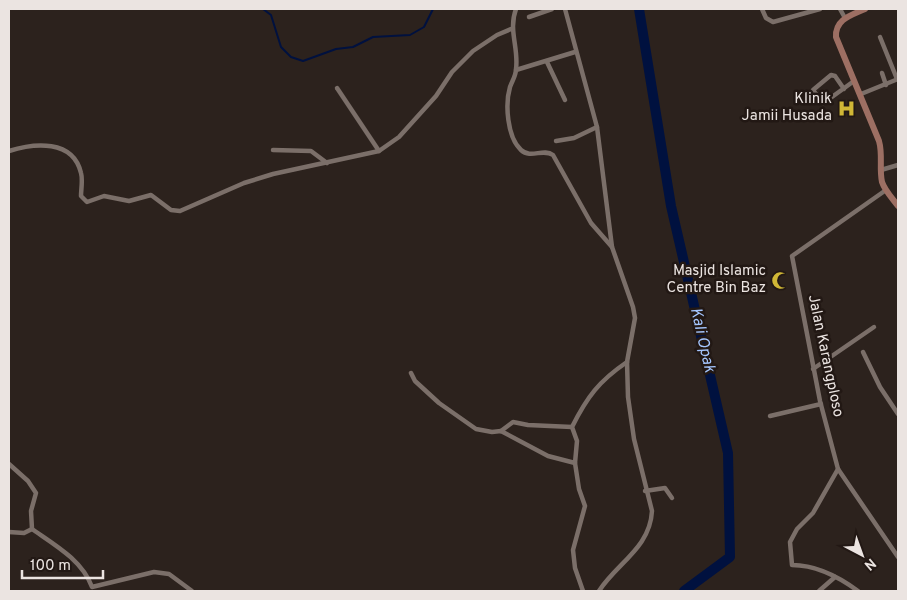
<svg xmlns="http://www.w3.org/2000/svg" width="907" height="600" viewBox="0 0 907 600" font-family="Overpass,sans-serif">
<style>
.lines{fill:none;stroke-linecap:round;stroke-linejoin:round}
.stream{stroke:#00113f;stroke-width:2}
.river{stroke:#00113f;stroke-width:10}
.street{stroke:#7b6f69;stroke-width:4.5}
.secondary{stroke:#9d6f63;stroke-width:6}
.labels{text-anchor:middle;dominant-baseline:central;stroke-width:5;stroke-linejoin:round;paint-order:stroke}
.poi-label{font-size:15px;fill:#ebe4e1;stroke:#221814;text-anchor:end}
.street-label{font-size:15px;fill:#ebe4e1;stroke:#221814}
.water-label{font-size:16px;font-style:italic;fill:#a4c5fd;stroke:#221814}
</style>
<rect width="100%" height="100%" fill="#2c221d"/>
<g class="lines">
<polyline class="stream" points="263,9 271,15 281,47 291,57 303,61 336,49 353,47 373,37 410,35 424,27 433,9"/>
<polyline class="river" points="639,9 671,206 728,453 730,557 684,591"/>
<g class="street">
<path d="M516,9C508,30 519,48 516,69C516,76 512,81 510,87C505,104 507,137 521,150C531,159 543,148 553,155L591,223L612,247L633,307L635,318L627,362L628,397L634,439L652,511C650,548 617,563 599,591"/>
<polyline points="565,9 597,127 612,247"/>
<polyline points="762,9 766,18 773,22 820,9"/>
<polyline points="840,9 845,18"/>
<polyline points="529,17 552,9"/>
<polyline points="880,37 897,79"/>
<polyline points="547,62 565,100"/>
<polyline points="516,70 575,52"/>
<polyline points="882,73 886,85"/>
<polyline points="337,88 379,151"/>
<polyline points="844,89 835,76 831,75 813,90 823,103 825,102 854,81"/>
<polyline points="861,94 898,79"/>
<polyline points="556,141 574,138 597,127"/>
<polyline points="273,150 311,151 327,163"/>
<path d="M9,151C34,143 73,139 81,173C83,180 81,189 81,196L87,202L104,196L129,201L151,195L171,210L180,211L244,183L273,174L379,151L399,137L436,96L452,72L473,51L497,35L511,29"/>
<polyline points="881,170 898,165"/>
<polyline points="886,190 792,256 820,401 838,469 898,557"/>
<polyline points="863,352 880,387 898,414"/>
<polyline points="813,369 874,327"/>
<polyline points="411,373 415,381 439,403 476,429 492,432 501,431 548,456 575,463"/>
<polyline points="770,416 821,404"/>
<polyline points="501,431 513,422 528,425 572,427"/>
<polyline points="9,464 28,481 36,493 31,511 32,529"/>
<path d="M838,469L813,513L797,529L790,542L792,565C816,565 839,577 858,591"/>
<polyline points="645,491 665,488 672,498"/>
<path d="M32,529C55,545 82,560 92,587L154,572L169,574L192,591"/>
<polyline points="9,532 24,533 32,529"/>
<path d="M583,591L575,568L573,550L585,506L579,489L575,463L577,441L572,427C587,397 599,381 627,362"/>
<polyline points="819,591 835,577"/>
</g>
<path class="secondary" d="M865,9C852,15 835,19 836,37L879,141C883,155 879,168 882,182C885,191 893,199 898,206"/>
</g>
<defs>
<symbol id="hospital-bare" viewBox="-9 -9 18 18"><path d="M-5-5h3v3.5h4V-5h3V5h-3V1.5h-4V5h-3Z" fill="#d0b736" stroke="#221814" stroke-width="2.5" paint-order="stroke"/></symbol>
<symbol id="mosque-bare" viewBox="-9 -9 18 18"><path d="M3.5-4.9A6 6 0 1 0 3.5 4.9A5 5 0 1 1 3.5-4.9Z" fill="#d0b736" stroke="#221814" stroke-width="2.5" paint-order="stroke"/></symbol>
</defs>
<g fill-rule="evenodd">
<use href="#hospital-bare" x="834" y="96" width="25" height="25"/>
<use href="#mosque-bare" x="768" y="268" width="25" height="25"/>
</g>
<g class="labels">
<g class="poi-label">
<text x="832" y="99">Klinik<tspan x="832" dy="17">Jamii Husada</tspan></text>
<text x="766" y="271">Masjid Islamic<tspan x="766" dy="17">Centre Bin Baz</tspan></text>
</g>
<g class="street-label">
<text transform="translate(825 356) rotate(78)">Jalan Karangploso</text>
</g>
<g class="water-label">
<text transform="translate(702 340) rotate(77)">Kali Opak</text>
</g>
</g>
<rect width="907" height="600" fill="none" stroke="#ebe4e1" stroke-width="20"/>
<g transform="translate(862 555) rotate(139)" stroke="#221814" stroke-width="4" paint-order="stroke">
<path d="M0-4L9 19L0 12L-9 19Z" fill="#ebe4e1"/>
<text y="-8" font-size="14" font-weight="bold" text-anchor="middle" fill="#ebe4e1">N</text>
</g>
<path d="M22 570v8h81v-8" fill="none" stroke="#ebe4e1" stroke-width="2.5"/>
<text x="30" y="570" font-size="15" fill="#ebe4e1" stroke="#221814" stroke-width="4" paint-order="stroke">100 m</text>
</svg>
